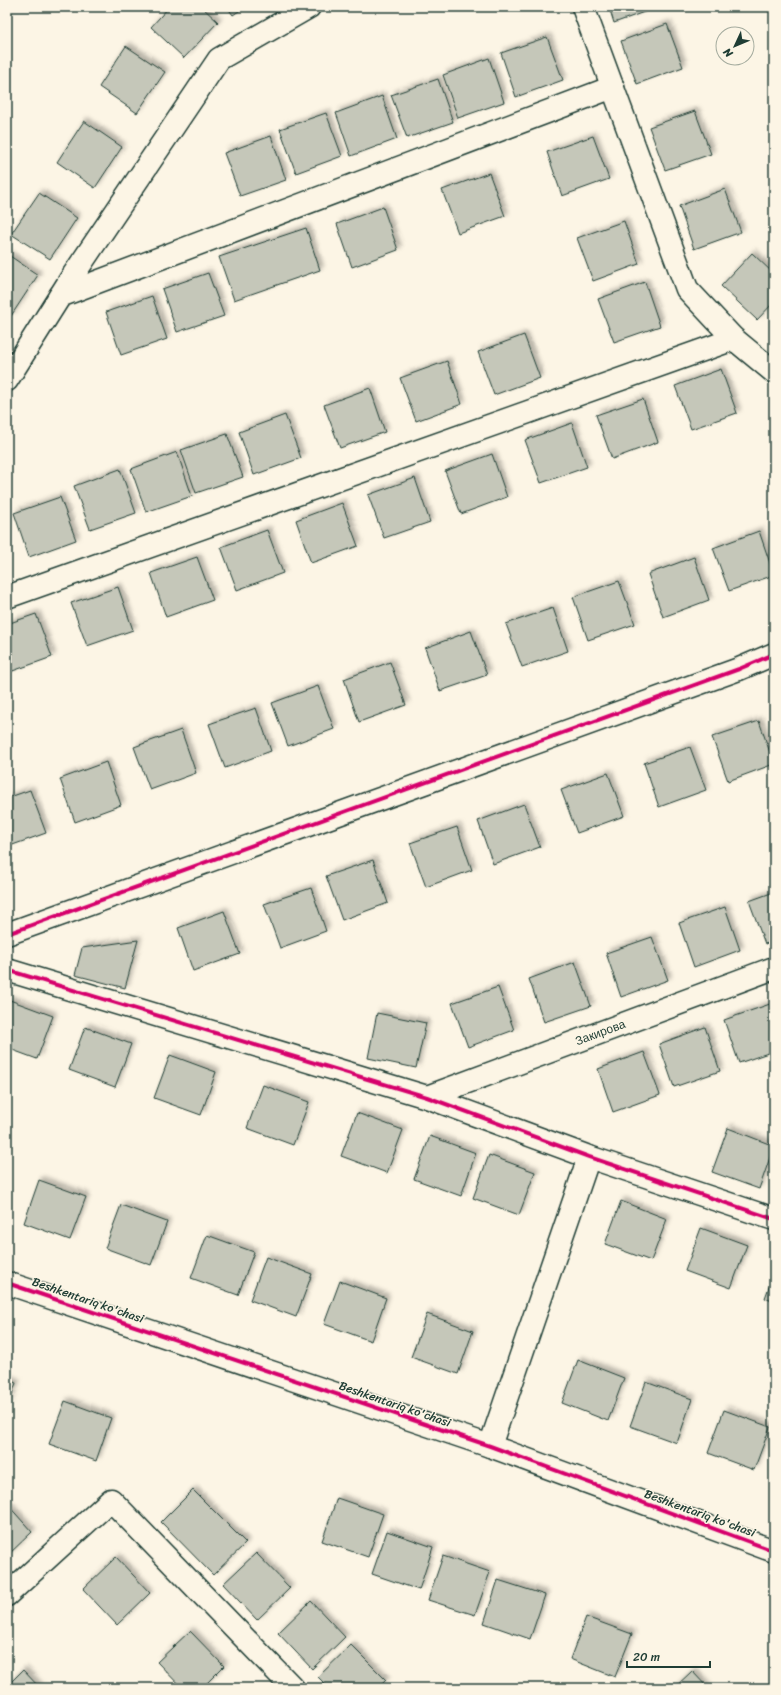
<svg xmlns="http://www.w3.org/2000/svg" width="781" height="1695" viewBox="0 0 781 1695" font-family="Sriracha,sans-serif">
<style>
.building{fill:#c5c7b9;stroke:#1f3d34;filter:url(#shadow)}
.lines{fill:none;stroke-linecap:round;stroke-linejoin:round}
.street-casing{stroke:#1f3d34;stroke-width:25}
.street{stroke:#fcf5e5;stroke-width:22}
.cycleway-casing{stroke:#fcf5e5;stroke-width:6}
.cycleway{stroke:#d6006c;stroke-width:4}
.labels{text-anchor:middle;dominant-baseline:central;stroke-width:3;stroke-linejoin:round;paint-order:stroke}
.street-label{font-size:12px;fill:#1f3d34;stroke:#fcf5e5}
</style>
<defs>
<filter id="shadow"><feDropShadow dx="3.5" dy="-3.5" stdDeviation="2" flood-color="#0004"/></filter>
</defs>
<rect width="100%" height="100%" fill="#fcf5e5"/>
<filter id="ink" filterUnits="userSpaceOnUse"><feTurbulence type="fractalNoise" baseFrequency=".025" numOctaves="2"/><feDisplacementMap in="SourceGraphic" scale="8" xChannelSelector="R" yChannelSelector="G"/><feConvolveMatrix kernelMatrix="1 2 1 2 8 2 1 2 1" color-interpolation-filters="sRGB"/></filter>
<g filter="url(#ink)">
<g class="building">
<polygon points="169,7 202,7 218,22 184,58 151,27"/>
<polygon points="227,7 245,7 233,15"/>
<polygon points="609,7 658,7 614,23"/>
<polygon points="667,24 683,67 637,84 621,41"/>
<polygon points="547,37 563,80 516,97 501,53"/>
<polygon points="126,46 165,72 137,113 99,87"/>
<polygon points="489,58 504,102 458,118 443,75"/>
<polygon points="438,79 453,122 407,138 391,95"/>
<polygon points="382,96 397,139 351,156 336,113"/>
<polygon points="695,111 711,154 665,170 649,127"/>
<polygon points="326,113 342,156 296,173 280,129"/>
<polygon points="84,121 122,147 95,188 57,162"/>
<polygon points="271,136 286,180 240,196 224,153"/>
<polygon points="593,136 609,179 562,196 547,152"/>
<polygon points="489,173 505,216 458,233 442,190"/>
<polygon points="725,189 741,232 694,249 679,206"/>
<polygon points="39,193 77,218 50,259 11,234"/>
<polygon points="383,207 398,250 352,267 337,224"/>
<polygon points="624,221 639,264 593,281 577,238"/>
<polygon points="306,228 320,270 234,300 219,257"/>
<polygon points="752,253 774,274 774,302 757,320 721,286"/>
<polygon points="7,254 38,275 11,316 7,314"/>
<polygon points="208,273 224,316 177,332 162,289"/>
<polygon points="645,282 660,326 614,342 598,299"/>
<polygon points="152,296 167,339 121,355 106,312"/>
<polygon points="524,335 540,378 494,395 478,352"/>
<polygon points="447,361 462,404 416,421 400,378"/>
<polygon points="721,369 737,413 691,429 675,386"/>
<polygon points="370,388 385,432 340,448 324,405"/>
<polygon points="643,399 658,442 612,459 596,415"/>
<polygon points="285,415 301,458 254,475 239,432"/>
<polygon points="572,423 587,467 541,483 525,440"/>
<polygon points="227,434 243,477 196,493 181,450"/>
<polygon points="177,452 192,496 146,512 131,469"/>
<polygon points="492,454 507,497 461,514 445,471"/>
<polygon points="120,469 136,513 90,529 74,486"/>
<polygon points="415,478 430,522 384,538 368,495"/>
<polygon points="60,497 76,540 29,557 14,513"/>
<polygon points="342,503 358,546 311,563 296,520"/>
<polygon points="267,530 283,573 237,590 221,547"/>
<polygon points="759,531 774,575 729,591 713,548"/>
<polygon points="197,557 213,600 166,617 151,573"/>
<polygon points="694,557 709,600 663,617 648,574"/>
<polygon points="619,581 635,624 588,640 573,597"/>
<polygon points="118,587 133,630 87,646 71,603"/>
<polygon points="553,608 568,651 522,667 506,624"/>
<polygon points="36,614 52,657 7,673 7,624"/>
<polygon points="471,631 487,675 440,691 425,648"/>
<polygon points="390,662 406,705 359,722 344,679"/>
<polygon points="318,686 334,729 288,746 272,703"/>
<polygon points="256,708 271,751 225,768 209,724"/>
<polygon points="759,721 774,764 728,781 712,737"/>
<polygon points="181,730 196,773 150,790 134,747"/>
<polygon points="690,747 706,790 659,807 644,763"/>
<polygon points="106,762 121,805 75,822 60,779"/>
<polygon points="608,773 624,816 577,833 561,790"/>
<polygon points="30,790 46,833 7,847 7,798"/>
<polygon points="524,804 540,847 493,864 478,821"/>
<polygon points="457,827 472,870 426,887 410,843"/>
<polygon points="373,860 388,903 342,920 326,876"/>
<polygon points="311,888 326,931 280,948 264,904"/>
<polygon points="774,892 774,941 765,944 749,901"/>
<polygon points="725,907 740,950 694,967 679,923"/>
<polygon points="224,911 240,954 193,971 178,928"/>
<polygon points="652,937 668,980 621,997 606,953"/>
<polygon points="138,940 125,988 75,975 82,948"/>
<polygon points="575,962 591,1006 544,1022 529,979"/>
<polygon points="498,987 514,1030 468,1047 452,1003"/>
<polygon points="7,999 53,1016 37,1059 7,1048"/>
<polygon points="770,1004 774,1014 774,1051 739,1063 724,1020"/>
<polygon points="377,1013 426,1023 416,1068 368,1058"/>
<polygon points="85,1027 131,1044 115,1087 69,1070"/>
<polygon points="705,1027 720,1071 674,1087 659,1044"/>
<polygon points="644,1052 660,1095 613,1112 598,1069"/>
<polygon points="170,1055 216,1072 201,1115 154,1098"/>
<polygon points="263,1085 309,1102 293,1145 247,1128"/>
<polygon points="357,1113 403,1130 387,1173 341,1156"/>
<polygon points="728,1128 774,1146 759,1189 712,1172"/>
<polygon points="430,1136 476,1153 461,1196 414,1179"/>
<polygon points="489,1155 535,1172 519,1215 473,1198"/>
<polygon points="39,1180 86,1197 70,1240 24,1223"/>
<polygon points="621,1201 667,1219 651,1261 605,1244"/>
<polygon points="121,1205 167,1222 151,1265 105,1248"/>
<polygon points="701,1228 747,1245 731,1288 685,1271"/>
<polygon points="207,1235 254,1252 238,1295 191,1278"/>
<polygon points="266,1257 312,1274 296,1317 250,1300"/>
<polygon points="774,1273 774,1302 765,1298"/>
<polygon points="340,1281 386,1298 371,1341 324,1324"/>
<polygon points="427,1314 473,1331 458,1374 411,1357"/>
<polygon points="578,1360 624,1378 608,1421 562,1403"/>
<polygon points="7,1379 16,1383 7,1407"/>
<polygon points="646,1382 692,1399 677,1443 630,1426"/>
<polygon points="65,1401 111,1418 96,1461 49,1444"/>
<polygon points="724,1410 770,1427 754,1470 708,1453"/>
<polygon points="193,1490 246,1543 213,1575 161,1522"/>
<polygon points="337,1498 383,1514 368,1557 322,1541"/>
<polygon points="7,1504 32,1532 7,1556"/>
<polygon points="387,1531 433,1547 419,1590 372,1574"/>
<polygon points="256,1553 290,1588 257,1620 223,1584"/>
<polygon points="443,1556 490,1572 475,1615 428,1600"/>
<polygon points="116,1557 150,1593 117,1625 83,1589"/>
<polygon points="498,1580 545,1595 530,1639 484,1623"/>
<polygon points="311,1601 345,1637 312,1669 278,1633"/>
<polygon points="586,1617 632,1634 615,1677 570,1659"/>
<polygon points="190,1631 224,1666 202,1688 182,1688 157,1662"/>
<polygon points="351,1645 386,1680 378,1688 329,1688 318,1677"/>
<polygon points="23,1670 40,1688 7,1688 7,1686"/>
<polygon points="692,1671 708,1688 674,1688"/>
</g>
<g class="lines">
<defs>
<g id="street">
<polyline points="583,7 687,289 734,339 774,372"/>
<polyline points="60,296 613,87"/>
<polyline points="7,380 72,277 219,59 309,7"/>
<polyline points="7,597 734,339"/>
<polyline points="7,934 739,669 774,654"/>
<polyline points="7,970 427,1097 589,1157 774,1219"/>
<path id="s1" d="M427,1097L774,968"/>
<polyline points="7,1283 490,1446 774,1551"/>
<polyline points="490,1446 589,1157"/>
<polyline points="7,1595 111,1500 293,1688"/>
</g>
</defs>
<use href="#street" class="street-casing"/>
<use href="#street" class="street"/>
<defs>
<g id="cycleway">
<polyline points="7,934 739,669 774,654"/>
<polyline points="7,970 427,1097 589,1157 774,1219"/>
<polyline points="7,1283 490,1446 774,1551"/>
</g>
</defs>
<use href="#cycleway" class="cycleway-casing"/>
<use href="#cycleway" class="cycleway"/>
</g>
</g>
<g class="labels">
<g class="street-label">
<text stroke="none"><textPath href="#s1" startOffset="185">Закирова</textPath></text>
<text transform="translate(88 1300) rotate(19)">Beshkentariq ko'chasi</text>
<text transform="translate(395 1404) rotate(19)">Beshkentariq ko'chasi</text>
<text transform="translate(700 1513) rotate(20)">Beshkentariq ko'chasi</text>
</g>
</g>
<rect width="781" height="1695" fill="none" stroke="#fcf5e5" stroke-width="24"/>
<rect x="12" y="12" width="757" height="1671" fill="none" stroke="#1f3d34" stroke-width="1.5" filter="url(#ink)"/>
<g transform="translate(735 46) rotate(226)"><circle r="19" fill="#fcf5e5" stroke="#a4ab9e"/>
<path d="M0-3L7 15L0 10L-7 15Z" fill="#1f3d34"/>
<text y="-6" font-size="11" font-weight="bold" text-anchor="middle" fill="#1f3d34">N</text>
</g>
<path d="M627 1661v6h83v-6" fill="none" stroke="#1f3d34" stroke-width="2"/>
<text x="633" y="1661" font-size="12" fill="#1f3d34" stroke="#fcf5e5" stroke-width="3" paint-order="stroke">20 m</text>
</svg>
